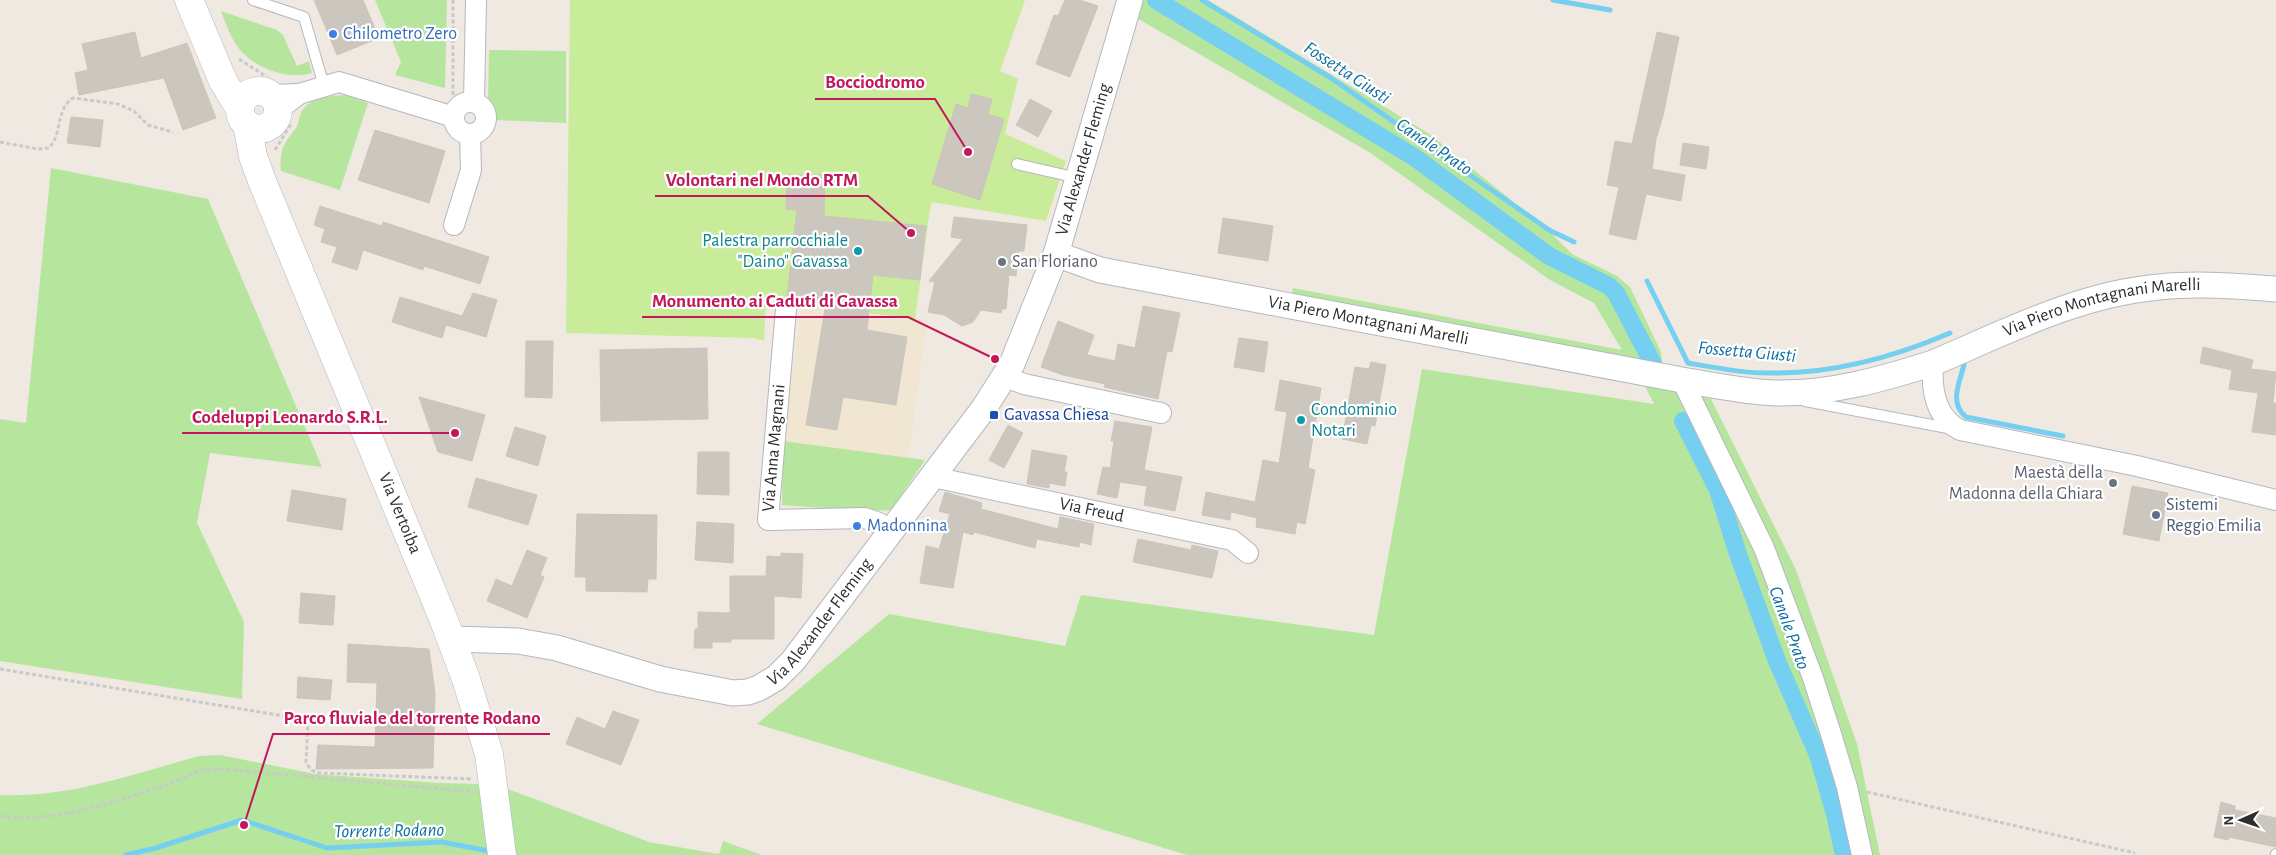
<svg xmlns="http://www.w3.org/2000/svg" width="2276" height="855" viewBox="0 0 2276 855" font-family="'Alegreya Sans',sans-serif">
<style>
.education{fill:#f0e6d1}
.green{fill:#b6e59e}
.pitch{fill:#c9ec9a}
.lines{fill:none;stroke-linecap:round;stroke-linejoin:round}
.stream{stroke:#75cff0;stroke-width:5}
.canal{stroke:#75cff0;stroke-width:18}
.building{fill:#cbc7bf;stroke:#cbc5ba}
.service-casing{stroke:#b4b7c1;stroke-width:12}
.minor-casing{stroke:#b4b7c1;stroke-width:22}
.tertiary-casing{stroke:#b4b7c1;stroke-width:27}
.secondary-casing{stroke:#b4b7c1;stroke-width:29}
.path{stroke:#c9c9c9;stroke-width:3;stroke-dasharray:4 2.5;stroke-linecap:butt}
.service{stroke:#fff;stroke-width:10}
.minor{stroke:#fff;stroke-width:20}
.tertiary{stroke:#fff;stroke-width:25}
.secondary{stroke:#fff;stroke-width:28}
.shop-dot{fill:#3f7fe0;stroke:#fff;stroke-width:2}
.culture-dot{fill:#0f9aa8;stroke:#fff;stroke-width:2}
.worship-dot{fill:#6b7280;stroke:#fff;stroke-width:2}
.transit-dot{fill:#1a4fb4;stroke:#fff;stroke-width:2}
.service-dot{fill:#5c6f8a;stroke:#fff;stroke-width:2}
.labels{text-anchor:middle;dominant-baseline:central;stroke-width:4.5;stroke-linejoin:round;paint-order:stroke}
.shop-label{font-size:18px;fill:#366cbe;stroke:#fff;text-anchor:start}
.street-label{font-size:18px;fill:#2e2e2e;stroke:#fff}
.culture-label{font-size:18px;fill:#0d838f;stroke:#fff;text-anchor:end}
.worship-label{font-size:18px;fill:#5b616d;stroke:#fff;text-anchor:start}
.transit-label{font-size:18px;fill:#164399;stroke:#fff;text-anchor:start}
.service-label{font-size:18px;fill:#4e5e75;stroke:#fff;text-anchor:start}
.water-label{font-size:19px;font-style:italic;fill:#0d6fa3;stroke:#fff}
.leader{fill:none;stroke:#c2185b;stroke-width:2}
.callout-dot{fill:#c2185b;stroke:#fff;stroke-width:2}
.callout-label{font-size:19px;text-anchor:middle;font-weight:bold;fill:#c2185b;stroke:#fff;stroke-width:4.5;stroke-linejoin:round;paint-order:stroke}
</style>
<rect width="100%" height="100%" fill="#efe9e1"/>
<polygon class="education" points="802,303 927,320 908,458 783,441"/>
<g class="green">
<polygon points="375,0 447,0 445,88 395,75 401,62"/>
<polygon points="1140,0 1208,0 1428,133 1547,229 1572,254 1617,276 1630,287 1661,352 1662,361 1658,367 1291,299 1293,288 1622,350 1594,303 1550,280 1369,152 1135,17"/>
<path d="M221,11L277,30L283,35L297,66L309,61L312,73C286,81 250,67 235,43C229,33 225,22 221,11Z"/>
<polygon points="489,50 566,51 566,123 494,120 492,106 488,103"/>
<path d="M347,95L368,103L340,190L281,171C279,150 284,143 296,128C299,123 299,118 301,113C309,96 331,96 347,95Z"/>
<polygon points="51,168 208,199 322,467 210,453 197,523 244,622 242,699 0,661 0,419 26,423"/>
<polygon points="1422,369 1654,404 1638,372 1690,395 1711,399 1796,570 1857,744 1880,855 1187,855 757,724 889,614 1065,646 1081,595 1374,635"/>
<polygon points="783,441 925,460 891,510 866,511 782,505"/>
<path d="M220,755L315,774L439,783L483,784L491,855H0V795C69,798 133,774 199,756Z"/>
<polygon points="508,789 649,842 719,854 723,841 762,855 515,855"/>
</g>
<polygon class="pitch" points="570,0 1025,0 1000,71 1018,79 1005,134 1066,161 1046,221 931,202 915,319 766,299 764,341 753,338 566,333"/>
<g class="lines">
<g class="stream">
<polyline points="1202,0 1331,78 1549,230 1574,242"/>
<polyline points="1553,0 1610,10"/>
<path d="M1647,281L1688,363C1717,368 1747,374 1776,373C1837,373 1894,357 1950,333"/>
<path d="M1964,365C1959,384 1949,403 1966,417L2063,436"/>
<polyline points="126,855 156,848 242,820 327,848 442,842 494,852"/>
</g>
<g class="canal">
<polyline points="1156,0 1414,157 1549,256 1609,286 1616,293 1653,364"/>
<polyline points="1683,421 1718,490 1738,554 1777,661 1818,755 1835,814 1844,855"/>
</g>
</g>
<g class="building">
<polygon points="314,0 363,0 379,38 337,55"/>
<polygon points="1065,0 1080,0 1098,6 1070,77 1036,64 1054,15 1058,16"/>
<polygon points="135,32 141,58 187,43 216,118 183,130 164,78 79,95 75,73 88,70 82,44"/>
<polygon points="1657,32 1679,37 1663,116 1656,139 1652,169 1685,175 1681,201 1646,194 1636,240 1609,234 1619,187 1607,185 1615,141 1632,144"/>
<polygon points="971,94 992,99 988,114 1004,119 980,200 932,184 956,104 968,108"/>
<polygon points="1030,99 1052,111 1038,137 1016,125"/>
<polygon points="71,117 103,120 100,147 67,143"/>
<polygon points="375,130 445,151 429,203 358,180"/>
<polygon points="1683,143 1709,147 1706,169 1680,165"/>
<polygon points="787,175 825,175 824,216 926,226 920,280 873,275 867,330 907,337 896,405 843,397 837,430 806,425 826,303 787,297 797,210 786,209"/>
<polygon points="320,206 382,226 383,222 489,257 480,284 424,266 423,270 363,250 357,270 332,262 337,247 321,242 325,229 314,225"/>
<polygon points="954,217 1027,225 1024,251 1019,251 1016,276 1009,275 1006,309 1002,309 1001,313 981,310 973,322 962,326 944,315 928,312 935,282 929,281 963,239 951,237"/>
<polygon points="1223,218 1273,226 1268,261 1218,253"/>
<polygon points="473,293 497,300 486,337 446,325 442,338 392,322 400,297 462,316"/>
<polygon points="1143,306 1180,313 1172,352 1167,351 1158,399 1104,387 1105,384 1063,375 1041,367 1058,321 1094,335 1087,355 1115,361 1118,344 1135,348"/>
<polygon points="1239,338 1268,342 1264,372 1234,367"/>
<polygon points="526,341 553,341 552,398 525,397"/>
<polygon points="2203,347 2253,360 2251,369 2276,372 2273,403 2276,403 2276,435 2252,432 2258,393 2229,389 2232,370 2200,363"/>
<polygon points="707,348 708,419 601,421 600,350"/>
<polygon points="1371,362 1386,365 1375,426 1371,425 1367,444 1342,439 1355,367 1369,369"/>
<polygon points="1280,380 1321,388 1308,468 1315,470 1305,524 1297,522 1295,534 1256,527 1257,518 1231,512 1230,520 1202,515 1206,492 1255,502 1263,460 1279,463 1287,412 1275,410"/>
<polygon points="419,397 485,415 472,461 438,452"/>
<polygon points="1115,421 1152,427 1144,470 1182,477 1175,511 1144,505 1147,486 1120,482 1117,498 1097,494 1103,467 1110,468 1114,441 1111,441"/>
<polygon points="1008,425 1023,433 1004,468 989,460"/>
<polygon points="515,427 546,436 538,466 506,456"/>
<polygon points="1032,450 1067,456 1064,472 1067,472 1065,486 1049,483 1049,488 1027,484"/>
<polygon points="698,452 729,452 729,495 697,494"/>
<polygon points="476,478 537,495 528,525 468,507"/>
<polygon points="2132,486 2168,493 2159,541 2123,534"/>
<polygon points="292,490 346,499 342,530 287,521"/>
<polygon points="945,492 982,503 981,509 1058,529 1060,517 1094,524 1091,545 1080,542 1079,547 1037,539 1035,548 974,532 973,535 963,532 953,588 920,583 926,546 939,549 950,514 939,511"/>
<polygon points="577,514 657,515 656,579 648,579 647,592 586,591 586,577 575,577"/>
<polygon points="697,522 734,524 733,563 695,560"/>
<polygon points="1138,539 1191,550 1192,545 1218,551 1212,578 1133,562"/>
<polygon points="527,550 547,558 540,575 544,577 527,618 487,601 496,579 512,586"/>
<polygon points="781,553 803,554 801,598 774,596 774,639 731,639 731,642 712,642 712,648 694,648 695,629 698,629 698,612 730,613 730,576 766,576 767,556 781,557"/>
<polygon points="301,593 335,596 333,625 299,623"/>
<polygon points="348,644 429,649 435,693 433,768 316,769 318,745 375,747 377,683 347,682"/>
<polygon points="298,677 332,680 330,700 297,698"/>
<polygon points="613,711 639,720 621,765 566,744 577,717 605,729"/>
<polygon points="2221,802 2235,806 2235,810 2276,818 2276,847 2229,837 2228,840 2214,837"/>
</g>
<g class="lines">
<defs>
<g id="service">
<polyline points="253,0 304,17 324,86"/>
<polyline points="1017,164 1078,178"/>
<polyline points="1805,401 1953,429"/>
<polyline points="2276,855 2276,854"/>
</g>
<g id="minor">
<polyline points="299,94 339,82 454,117"/>
<polyline points="270,95 299,94 277,111"/>
<polyline points="474,102 476,0"/>
<circle cx="470" cy="118" r="16"/>
<polyline points="454,225 471,170 470,134"/>
<polyline points="786,309 768,520 865,518 879,523 891,532"/>
<path d="M1933,363C1931,389 1935,417 1960,430L2137,466L2276,500"/>
<polyline points="1005,377 1024,384 1161,413"/>
<polyline points="1682,380 1764,548 1813,678 1831,734 1847,787 1862,855"/>
<path id="s1" d="M933,477L1232,540L1248,553"/>
</g>
<g id="tertiary">
<path id="s2" d="M1056,254L1100,270L1682,380C1713,385 1745,392 1776,393C1830,394 1883,379 1933,363C2006,332 2079,294 2159,287C2198,283 2237,286 2276,289"/>
<path id="s3" d="M451,639L518,641L557,648L660,679L733,693L748,692L759,688L776,678L793,661L984,408L1012,364L1056,254L1130,0"/>
</g>
<g id="secondary">
<polyline points="189,0 223,81 240,109"/>
<circle cx="259" cy="110" r="19"/>
<path id="s4" d="M247,124L253,156L262,181L443,618L466,679L489,754L502,855"/>
</g>
</defs>
<use href="#service" class="service-casing"/>
<use href="#minor" class="minor-casing"/>
<use href="#tertiary" class="tertiary-casing"/>
<use href="#secondary" class="secondary-casing"/>
<g class="path">
<polyline points="453,0 453,99"/>
<polyline points="239,59 267,77"/>
<path d="M0,142L38,149L49,148C63,133 55,110 73,98L118,104L134,111L148,125L173,132"/>
<polyline points="275,150 291,124"/>
<polyline points="0,669 308,720 306,762 311,770 319,773 472,779"/>
<polyline points="1867,792 2135,853"/>
<path d="M0,816C54,824 117,801 168,784C179,781 189,775 200,771C206,769 215,769 222,769L474,792"/>
</g>
<use href="#service" class="service"/>
<use href="#minor" class="minor"/>
<use href="#tertiary" class="tertiary"/>
<use href="#secondary" class="secondary"/>
</g>
<g class="shop-dot">
<circle cx="333" cy="34" r="5"/>
<circle cx="857" cy="526" r="5"/>
</g>
<g class="culture-dot">
<circle cx="858" cy="251" r="5"/>
<circle cx="1301" cy="420" r="5"/>
</g>
<g class="worship-dot">
<circle cx="1002" cy="262" r="5"/>
<circle cx="2113" cy="483" r="5"/>
</g>
<rect class="transit-dot" x="989" y="410" width="10" height="10" rx="2.5"/>
<circle class="service-dot" cx="2156" cy="515" r="5"/>
<g class="labels">
<g class="shop-label">
<text x="343" y="34">Chilometro Zero</text>
<text x="867" y="526">Madonnina</text>
</g>
<g class="street-label">
<text stroke="none"><textPath href="#s3" startOffset="945">Via Alexander Fleming</textPath></text>
<text stroke="none"><textPath href="#s2" startOffset="1074">Via Piero Montagnani Marelli</textPath></text>
<text stroke="none"><textPath href="#s2" startOffset="320">Via Piero Montagnani Marelli</textPath></text>
<text transform="translate(774 448) rotate(-85)">Via Anna Magnani</text>
<text stroke="none"><textPath href="#s1" startOffset="162">Via Freud</textPath></text>
<text stroke="none"><textPath href="#s4" startOffset="419">Via Vertoiba</textPath></text>
<text stroke="none"><textPath href="#s3" startOffset="406">Via Alexander Fleming</textPath></text>
</g>
<g class="culture-label">
<text x="848" y="241">Palestra parrocchiale<tspan x="848" dy="21">"Daino" Gavassa</tspan></text>
<text x="1311" y="410" text-anchor="start">Condominio<tspan x="1311" dy="21">Notari</tspan></text>
</g>
<g class="worship-label">
<text x="1012" y="262">San Floriano</text>
<text x="2103" y="473" text-anchor="end">Maestà della<tspan x="2103" dy="21">Madonna della Ghiara</tspan></text>
</g>
<g class="transit-label">
<text x="1004" y="415">Gavassa Chiesa</text>
</g>
<g class="service-label">
<text x="2166" y="505">Sistemi<tspan x="2166" dy="21">Reggio Emilia</tspan></text>
</g>
<g class="water-label">
<text transform="translate(1347 73) rotate(33)">Fossetta Giusti</text>
<text transform="translate(1434 147) rotate(34)">Canale Prato</text>
<text transform="translate(1747 352) rotate(5)">Fossetta Giusti</text>
<text transform="translate(1789 628) rotate(70)">Canale Prato</text>
<text transform="translate(389 831) rotate(-1)">Torrente Rodano</text>
</g>
</g>
<path class="leader" d="M968 152L935 99H815M911 233L868 196H655M995 359L908 317H642M455 433L398 433H182M244 825L273 734H550"/>
<g class="callout-dot">
<circle cx="968" cy="152" r="5"/>
<circle cx="911" cy="233" r="5"/>
<circle cx="995" cy="359" r="5"/>
<circle cx="455" cy="433" r="5"/>
<circle cx="244" cy="825" r="5"/>
</g>
<g class="callout-label">
<text x="875" y="88">Bocciodromo</text>
<text x="762" y="186">Volontari nel Mondo RTM</text>
<text x="775" y="307">Monumento ai Caduti di Gavassa</text>
<text x="290" y="423">Codeluppi Leonardo S.R.L.</text>
<text x="412" y="724">Parco fluviale del torrente Rodano</text>
</g>
<g transform="translate(2241 820) rotate(268)" stroke="#ffffff" stroke-width="4" paint-order="stroke">
<path d="M0-4L9 19L0 12L-9 19Z" fill="#2e2e2e"/>
<text y="-8" font-size="14" font-weight="bold" text-anchor="middle" fill="#2e2e2e">N</text>
</g>
</svg>
